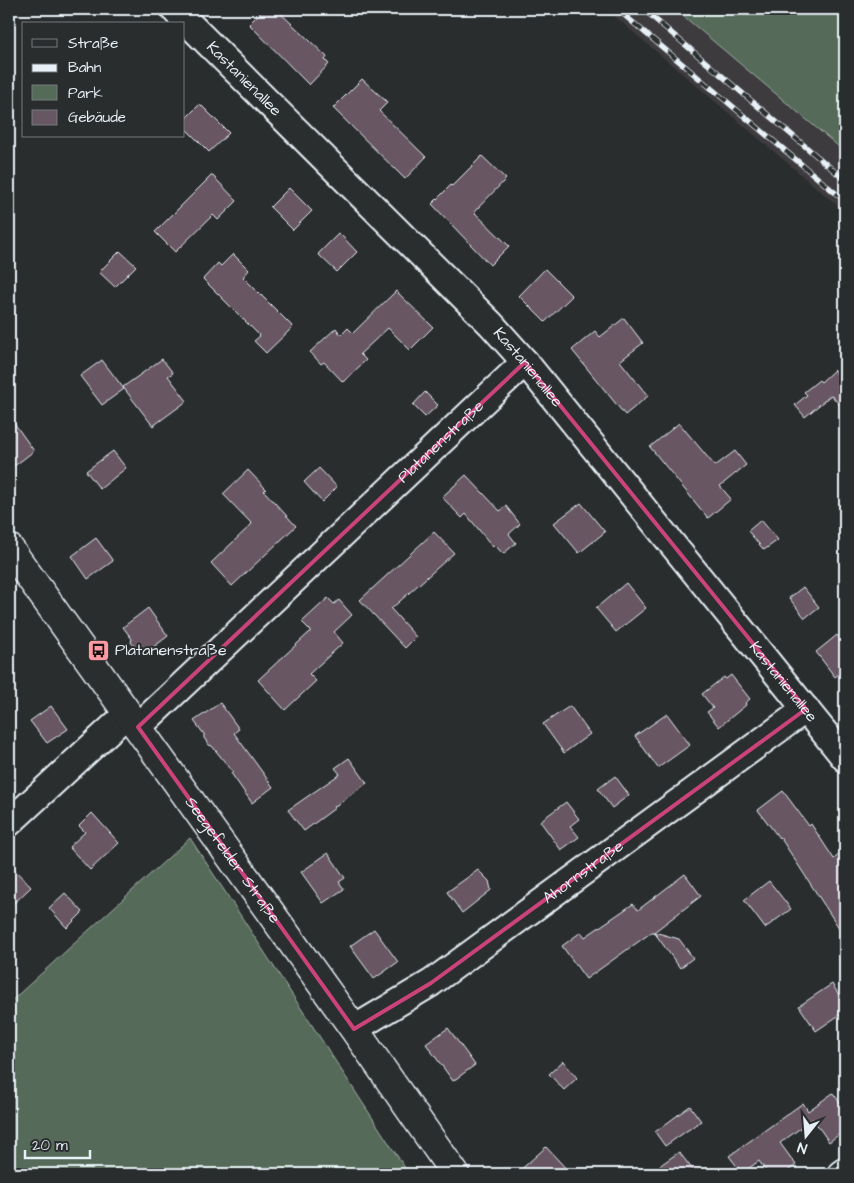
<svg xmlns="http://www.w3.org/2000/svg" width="854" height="1183" viewBox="0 0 854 1183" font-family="'Architects Daughter',sans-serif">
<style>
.built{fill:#3c3a3e}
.green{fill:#546b58;stroke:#9eaea8}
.building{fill:#675763;stroke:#e8f1f8}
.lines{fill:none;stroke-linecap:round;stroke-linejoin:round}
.minor-casing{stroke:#e8f1f8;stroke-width:30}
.tertiary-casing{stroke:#e8f1f8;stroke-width:31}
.minor{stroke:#2a2d2e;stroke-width:26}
.tertiary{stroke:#2a2d2e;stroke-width:28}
.rail-casing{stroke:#e8f1f8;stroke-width:5.5}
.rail{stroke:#2a2d2e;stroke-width:4;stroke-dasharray:11;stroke-linecap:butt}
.marked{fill:none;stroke:#ca437a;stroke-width:4;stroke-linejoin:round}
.labels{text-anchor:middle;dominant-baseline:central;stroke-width:4;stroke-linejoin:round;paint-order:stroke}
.street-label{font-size:16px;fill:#e8f1f8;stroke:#2a2d2e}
.poi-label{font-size:16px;fill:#e8f1f8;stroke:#2a2d2e;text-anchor:start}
</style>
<rect width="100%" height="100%" fill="#2a2d2e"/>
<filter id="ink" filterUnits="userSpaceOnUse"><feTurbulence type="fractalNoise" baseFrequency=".02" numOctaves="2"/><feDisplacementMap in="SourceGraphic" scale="10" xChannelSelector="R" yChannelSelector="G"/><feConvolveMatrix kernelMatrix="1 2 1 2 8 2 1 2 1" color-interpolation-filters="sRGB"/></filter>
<g filter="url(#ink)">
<polygon class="built" points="606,9 676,9 845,152 845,212"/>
<g class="green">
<polygon points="675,9 845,9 845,152"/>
<polygon points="190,838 409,1174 9,1174 9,1003"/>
</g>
<g class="building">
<polygon points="264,9 276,9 327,57 325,60 329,64 309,85 249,24"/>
<polygon points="362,79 386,101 387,103 379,111 426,157 405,179 333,108"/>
<polygon points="200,104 229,133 209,152 184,127 184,120"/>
<polygon points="482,156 506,179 474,212 509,246 490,265 432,204 451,185 452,186"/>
<polygon points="212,175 237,201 218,220 213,215 175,252 155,232"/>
<polygon points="289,188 312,211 293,230 270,207"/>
<polygon points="339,233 357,252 337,272 318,254"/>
<polygon points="120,251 136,266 115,287 99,272"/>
<polygon points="233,254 249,270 243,277 293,327 266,353 254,341 260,336 203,279 218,263 221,266"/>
<polygon points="545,269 572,296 545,322 519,296"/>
<polygon points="396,291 433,327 410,350 388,328 360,354 366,360 343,382 324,362 321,364 310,352 336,328 341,335 348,328 353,333"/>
<polygon points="624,318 643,343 620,361 648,396 625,415 572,350 595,331 600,337"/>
<polygon points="162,359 173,373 168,376 187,401 153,426 123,387"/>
<polygon points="102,360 124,389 102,405 80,376"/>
<polygon points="834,370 845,383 845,411 831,395 805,417 795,405 807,395 804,392 819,380 821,382"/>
<polygon points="425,392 438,405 425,417 413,405"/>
<polygon points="9,416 34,451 9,470"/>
<polygon points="679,423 715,466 735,451 746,465 720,486 731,499 708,518 650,447"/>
<polygon points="113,451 126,468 100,489 86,471"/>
<polygon points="319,468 337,487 322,502 304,482"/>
<polygon points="248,470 266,489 264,491 296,526 232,586 211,563 252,524 223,494"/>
<polygon points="466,475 500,511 506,506 520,524 509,534 516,543 503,554 495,545 493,547 466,514 462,518 442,497"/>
<polygon points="581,503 605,532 579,553 554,523"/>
<polygon points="761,520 778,540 764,550 748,531"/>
<polygon points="434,532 454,553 391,609 416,637 405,648 360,600"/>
<polygon points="96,538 113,561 88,579 72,556"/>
<polygon points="626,583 646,608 616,632 596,608"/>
<polygon points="803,587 819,607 805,618 789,598"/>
<polygon points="328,598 334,604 339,600 352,615 334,632 343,643 309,674 316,681 285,710 258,680 311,631 302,622"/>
<polygon points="148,608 168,636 143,655 140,650 137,650 131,642 132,639 123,627"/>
<polygon points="837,635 845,645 845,669 835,677 816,652"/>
<polygon points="731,675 750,699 745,703 746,705 719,727 707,712 713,708 702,694 724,677 726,679"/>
<polygon points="220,703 239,729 234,733 273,787 252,803 231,773 233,772 212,746 209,745 204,738 204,734 194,721"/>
<polygon points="51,706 68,729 47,743 30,721"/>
<polygon points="570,706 590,734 564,753 543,724"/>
<polygon points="667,714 690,745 658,768 635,736"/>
<polygon points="349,758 367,783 334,807 335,808 304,831 288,810 340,774 335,768"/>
<polygon points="615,776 629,795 612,808 598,789"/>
<polygon points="783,791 809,826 811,824 834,859 845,849 845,937 780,837 779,838 758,810"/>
<polygon points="566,802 579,819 570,826 579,837 561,850 540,821"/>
<polygon points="92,813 119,843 90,870 69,847 85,832 79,826"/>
<polygon points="328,853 345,878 339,882 344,889 323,903 301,872"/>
<polygon points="9,864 31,887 9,908"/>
<polygon points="478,870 489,881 491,890 462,913 447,892"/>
<polygon points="685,874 701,896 654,932 679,939 693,958 680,968 654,932 652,932 586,979 562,946 581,932 585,937 633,904 638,910"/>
<polygon points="769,881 791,909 765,928 744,900"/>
<polygon points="65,893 83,912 67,928 49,908"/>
<polygon points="374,929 398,962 374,979 350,946"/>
<polygon points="832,984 845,1004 845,1011 816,1031 799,1006"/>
<polygon points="448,1028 475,1065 453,1081 426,1044"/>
<polygon points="563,1061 577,1078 564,1090 549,1074"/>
<polygon points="833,1093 845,1110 845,1130 829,1142 813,1119 780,1143 796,1165 784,1174 768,1174 759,1161 742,1173 729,1156 803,1103 808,1111"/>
<polygon points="690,1106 701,1121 665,1146 655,1132"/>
<polygon points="546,1147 571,1174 516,1174"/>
<polygon points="679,1152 696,1174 648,1174"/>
</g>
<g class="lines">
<defs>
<g id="minor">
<path id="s1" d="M174,9L491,324L525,362L845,758"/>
<path id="s2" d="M138,727L525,362"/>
<polyline points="9,823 127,714"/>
<path id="s3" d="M354,1029L431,983L806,709"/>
<polyline points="841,1174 845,1171"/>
</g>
<g id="tertiary">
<path id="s4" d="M9,548L354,1029L455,1174"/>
</g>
</defs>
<use href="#minor" class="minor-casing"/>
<use href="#tertiary" class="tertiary-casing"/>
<use href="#minor" class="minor"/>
<use href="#tertiary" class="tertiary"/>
<defs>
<g id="rail">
<polyline points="617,9 845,201"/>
<polyline points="643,9 845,180"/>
</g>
</defs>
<use href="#rail" class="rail-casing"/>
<use href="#rail" class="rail"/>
</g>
</g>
<path class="marked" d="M525,362L806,709L431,983L354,1029L138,727Z"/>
<defs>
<symbol id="bus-square" viewBox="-11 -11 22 22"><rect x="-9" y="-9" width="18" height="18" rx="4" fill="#ff9aa2" stroke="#2a2d2e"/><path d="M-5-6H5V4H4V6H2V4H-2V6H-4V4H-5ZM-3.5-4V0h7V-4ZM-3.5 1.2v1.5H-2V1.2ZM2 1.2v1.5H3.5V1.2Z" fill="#111"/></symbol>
</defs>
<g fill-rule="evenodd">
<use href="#bus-square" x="86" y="638" width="25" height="25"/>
</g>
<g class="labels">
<g class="street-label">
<text stroke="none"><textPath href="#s1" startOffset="99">Kastanienallee</textPath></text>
<text stroke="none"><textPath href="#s1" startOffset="504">Kastanienallee</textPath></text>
<text stroke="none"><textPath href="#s2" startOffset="416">Platanenstraße</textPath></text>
<text stroke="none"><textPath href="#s1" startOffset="909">Kastanienallee</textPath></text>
<text stroke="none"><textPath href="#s4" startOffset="384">Seegefelder Straße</textPath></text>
<text stroke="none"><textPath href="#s3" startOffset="278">Ahornstraße</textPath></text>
</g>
<g class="poi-label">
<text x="115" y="650">Platanenstraße</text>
</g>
</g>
<rect width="854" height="1183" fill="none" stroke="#2a2d2e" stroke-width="30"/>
<rect x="15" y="15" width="824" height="1153" fill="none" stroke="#e8f1f8" stroke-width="2" filter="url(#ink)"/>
<rect x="22" y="22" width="162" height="115" fill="#2a2d2e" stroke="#767b7f"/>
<rect x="32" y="39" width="25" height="8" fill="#2a2d2e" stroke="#767b7f"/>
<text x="68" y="48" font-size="15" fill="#e8f1f8">Straße</text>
<rect x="32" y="64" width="25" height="8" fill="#e8f1f8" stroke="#767b7f"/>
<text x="68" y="72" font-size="15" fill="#e8f1f8">Bahn</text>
<rect x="32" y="85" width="25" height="15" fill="#546b58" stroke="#767b7f"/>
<text x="68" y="98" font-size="15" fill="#e8f1f8">Park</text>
<rect x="32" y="110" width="25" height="15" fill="#675763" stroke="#767b7f"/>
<text x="68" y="122" font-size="15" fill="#e8f1f8">Gebäude</text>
<g transform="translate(806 1136) rotate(197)" stroke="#2a2d2e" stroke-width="4" paint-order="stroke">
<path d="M0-4L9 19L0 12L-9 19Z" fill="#e8f1f8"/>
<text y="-8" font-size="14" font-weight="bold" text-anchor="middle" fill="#e8f1f8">N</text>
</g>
<path d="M25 1150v8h65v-8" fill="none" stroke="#e8f1f8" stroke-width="2.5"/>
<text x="32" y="1150" font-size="15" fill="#e8f1f8" stroke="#2a2d2e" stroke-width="4" paint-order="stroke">20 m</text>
</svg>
